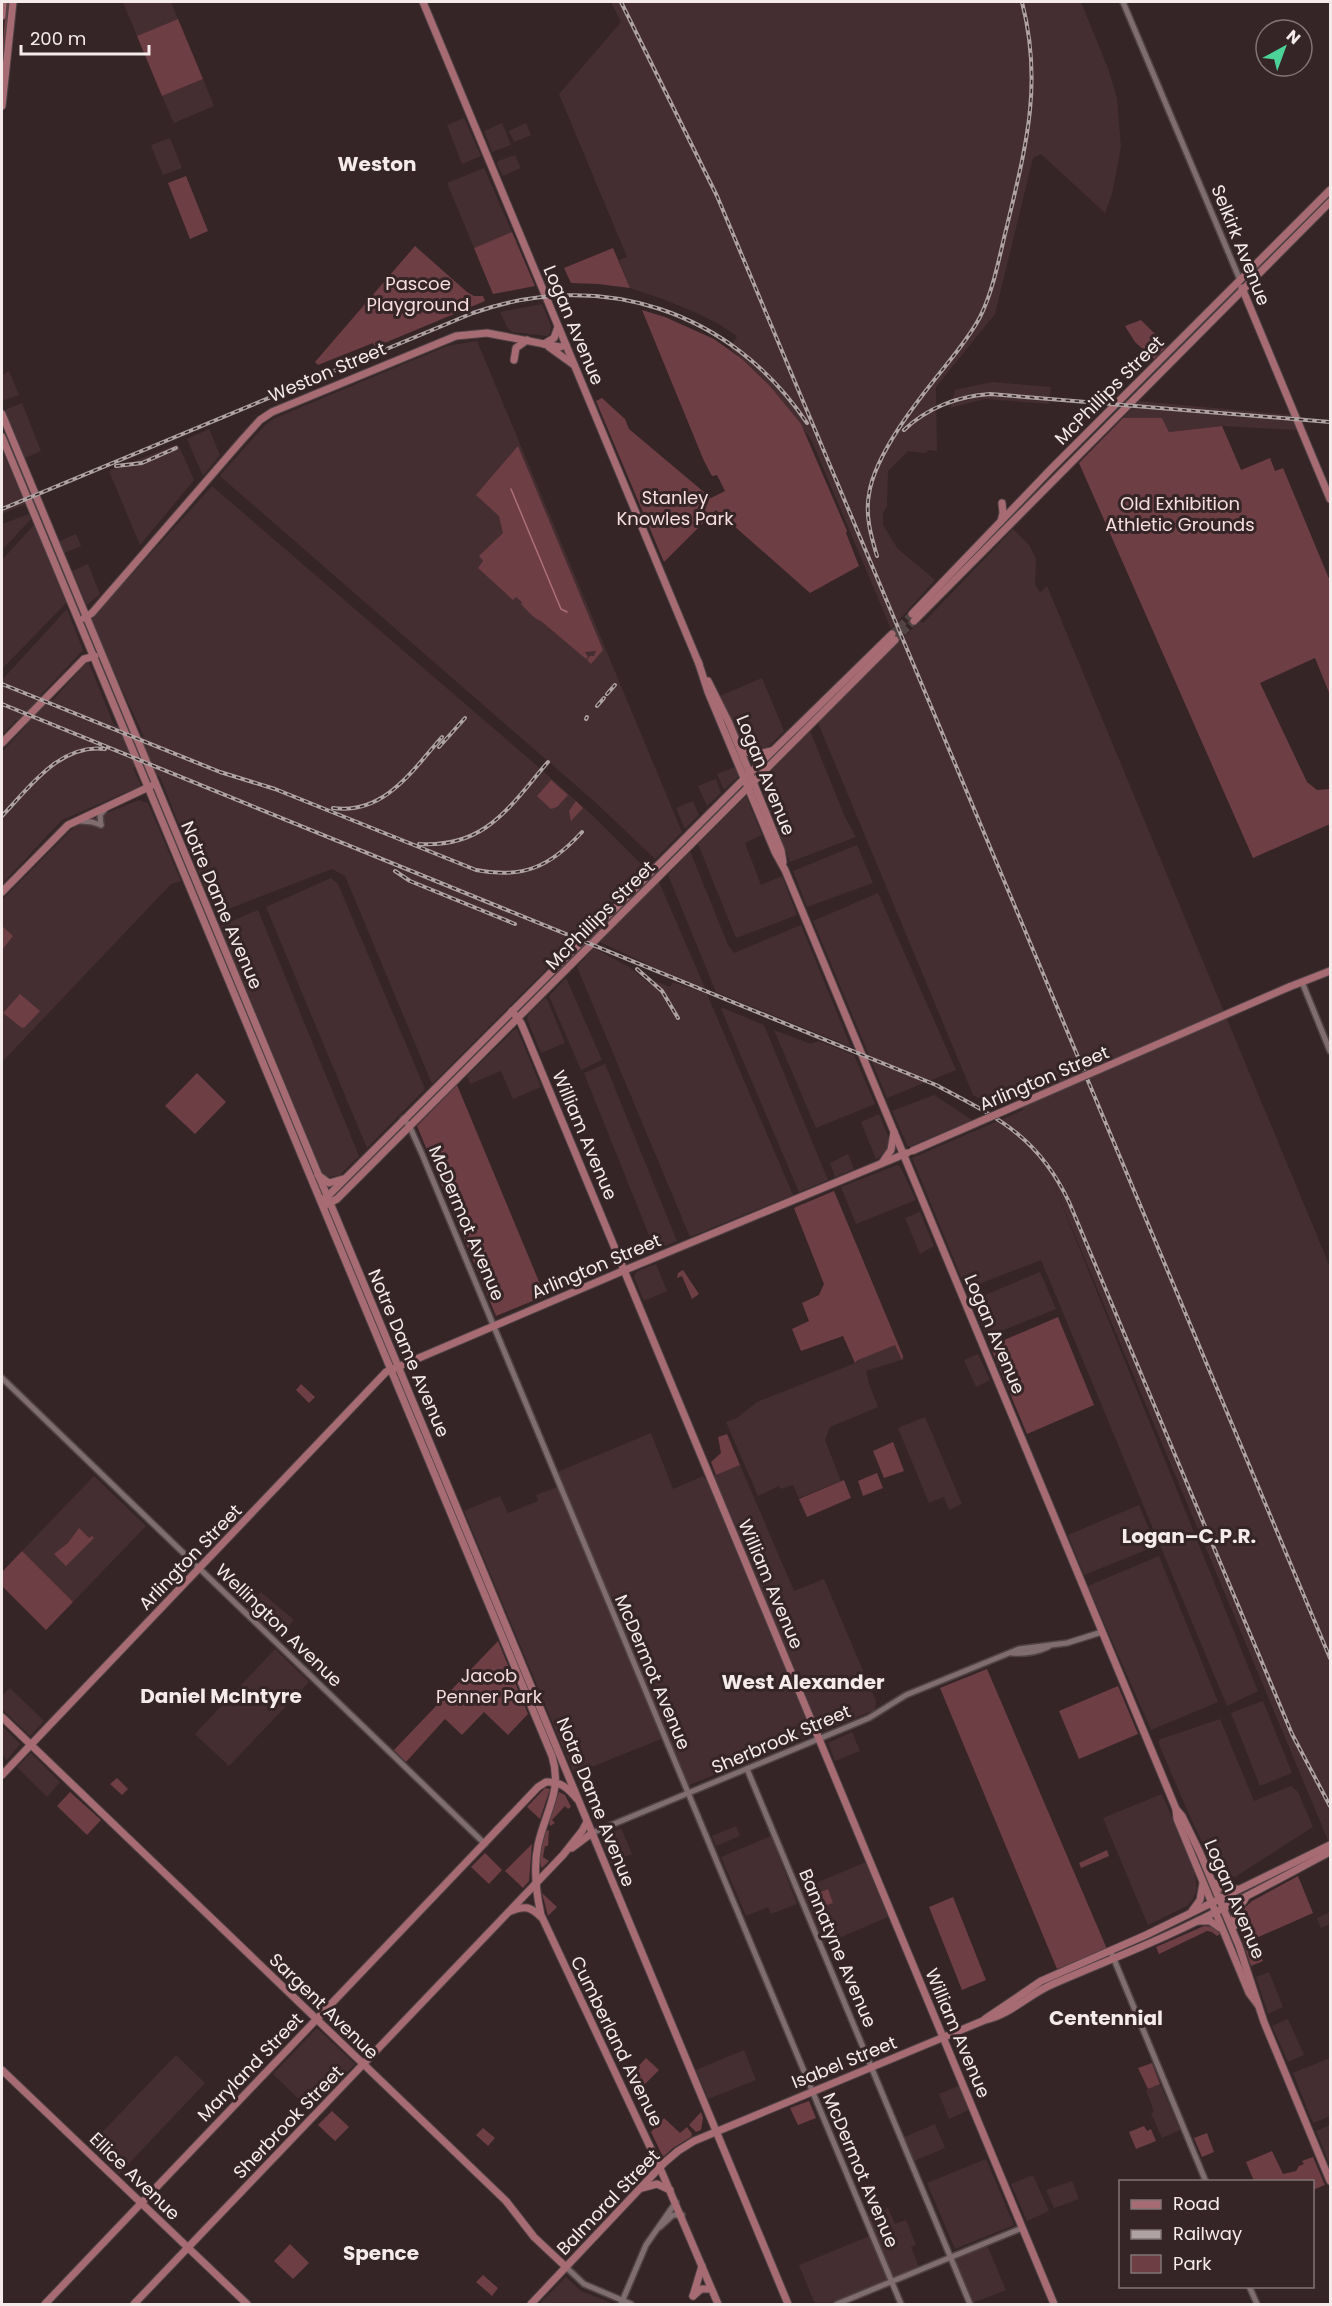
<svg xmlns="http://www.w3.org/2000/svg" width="1332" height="2306" viewBox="0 0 1332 2306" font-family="Poppins,sans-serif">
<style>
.built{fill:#442e31}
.green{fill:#6e3e45}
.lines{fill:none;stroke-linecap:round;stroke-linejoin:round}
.stream{stroke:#ac707a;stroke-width:1.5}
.major-tunnel{stroke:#524344;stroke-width:7;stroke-dasharray:7 3.5;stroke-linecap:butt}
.minor-casing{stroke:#504345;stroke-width:8}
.major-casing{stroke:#504345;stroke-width:9}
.minor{stroke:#806d6f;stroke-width:5}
.major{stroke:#a76b73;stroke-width:7}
.rail-casing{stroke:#aea2a3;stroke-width:4}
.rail{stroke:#352527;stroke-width:1.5;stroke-dasharray:4.5;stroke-linecap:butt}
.major-bridge-casing{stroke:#504345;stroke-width:9;stroke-linecap:butt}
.major-bridge{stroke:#a76b73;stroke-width:7}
.labels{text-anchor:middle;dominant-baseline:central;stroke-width:6;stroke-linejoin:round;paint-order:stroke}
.street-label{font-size:18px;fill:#f5ebeb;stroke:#352527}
.park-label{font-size:18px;fill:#f6dddf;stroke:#352527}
.neighbourhood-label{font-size:20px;font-weight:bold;fill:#f5ebeb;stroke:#352527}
</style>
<rect width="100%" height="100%" fill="#352527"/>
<g class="built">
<polygon points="123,2 171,2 178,19 137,36"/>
<polygon points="611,2 1081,2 1109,71 1117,98 1121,147 1112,194 1105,213 1041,154 1033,158 995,314 936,387 937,451 928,450 925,453 908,451 888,471 887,506 883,513 883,525 898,549 935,580 891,629 811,439 770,386 742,359 730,349 737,336 717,323 692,311 660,298 630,288 619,260 627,257 559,94 621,22"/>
<polygon points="203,79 214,106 174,123 162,96"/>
<polygon points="464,118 481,156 462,164 447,125"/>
<polygon points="502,123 511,145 492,152 484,131"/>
<polygon points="526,123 531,135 514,142 509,131"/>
<polygon points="170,138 182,168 163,175 151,145"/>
<polygon points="515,155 521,168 503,176 497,164 498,161"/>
<polygon points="484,168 512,232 474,248 447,183"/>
<polygon points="542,304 551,326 550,333 547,336 512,332 507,327 500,312"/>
<polygon points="477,341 682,832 655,859 595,802 221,477 221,474 265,425 275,418 447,346"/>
<polygon points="9,371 19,395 2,401 2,375"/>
<polygon points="992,382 1051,387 1049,404 985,399 950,408 955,390"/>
<polygon points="1139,401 1290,415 1297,430 1222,426 1169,432 1162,418 1123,418"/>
<polygon points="22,403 41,451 25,458 5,410"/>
<polygon points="209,429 220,455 203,476 187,439"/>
<polygon points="178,444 194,480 140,545 109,471"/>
<polygon points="2,450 25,504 2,514"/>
<polygon points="212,486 543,771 593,816 646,869 432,1084 345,876 332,869 215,914 160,777 133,767 141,786 62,820 2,884 2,752 27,725 16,720 2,735 2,680 67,609 83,650 40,696 53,700 88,661 114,725 144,737 90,620"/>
<polygon points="29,514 31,519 2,550 2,524"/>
<polygon points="34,525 65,600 68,601 2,669 2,560"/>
<polygon points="1013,529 1029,545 1036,559 1035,584 1040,593 1047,586 1330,1267 1330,1845 1051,1178 1258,1691 1227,1706 1041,1260 966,1289 912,1158 1023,1110 1017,1095 990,1105 973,1095 818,723 920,621 923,623"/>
<polygon points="76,534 81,546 64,553 60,541"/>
<polygon points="88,564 100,594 87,605 72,571"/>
<polygon points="762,678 784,731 764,751 755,754 741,746 720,696"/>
<polygon points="810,731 845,817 856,837 790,862 764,796 762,787 768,774"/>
<polygon points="735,767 739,776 724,790 717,774"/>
<polygon points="716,779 721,793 707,806 698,786"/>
<polygon points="746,796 762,835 745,843 761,885 782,876 797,915 736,938 698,844"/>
<polygon points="139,800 148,803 181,881 171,884 2,1062 2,900 75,826"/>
<polygon points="693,801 699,815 685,829 676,808"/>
<polygon points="857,845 873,883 807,907 793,871"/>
<polygon points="690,851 728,945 734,953 801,925 851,1047 716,992 668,875"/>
<polygon points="331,878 338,884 425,1089 367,1148 266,907"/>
<polygon points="659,882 705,988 664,972 600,942"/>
<polygon points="878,893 956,1070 887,1098 813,921"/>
<polygon points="258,910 359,1156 340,1175 329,1177 322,1172 220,926"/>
<polygon points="594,948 629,967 651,985 655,981 670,987 673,982 707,994 793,1195 690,1237 577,967"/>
<polygon points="566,978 602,1060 581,1070 549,996"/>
<polygon points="545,998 547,999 565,1043 541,1053 527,1019 528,1015"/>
<polygon points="723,1008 764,1025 828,1180 799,1192 721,1009"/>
<polygon points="515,1029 517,1029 541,1087 513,1099 501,1071 470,1084 467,1076"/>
<polygon points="774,1030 811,1044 819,1041 854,1055 875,1104 816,1128"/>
<polygon points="605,1064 677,1241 655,1250 584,1073"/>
<polygon points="934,1095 972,1120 908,1147 892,1111"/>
<polygon points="879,1114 888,1136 889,1146 882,1156 876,1159 861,1122"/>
<polygon points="848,1154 854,1169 835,1177 830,1163"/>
<polygon points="897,1165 900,1166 916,1200 856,1224 841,1187"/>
<polygon points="834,1191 904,1359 866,1371 869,1384 878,1407 830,1427 825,1440 841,1481 799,1498 793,1485 781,1489 779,1486 758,1496 726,1422 737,1418 757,1402 858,1362 795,1207"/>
<polygon points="920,1212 934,1246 920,1254 905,1218"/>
<polygon points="656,1264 667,1291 644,1301 634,1277 636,1272"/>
<polygon points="1040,1272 1056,1309 986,1337 971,1301"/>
<polygon points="978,1354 990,1380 976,1387 964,1360"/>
<polygon points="925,1417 962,1504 949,1510 944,1497 929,1503 898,1428"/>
<polygon points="651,1433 673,1489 703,1476 705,1479 740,1465 794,1591 824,1579 876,1701 875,1710 682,1788 661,1739 574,1774 464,1511 500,1496 508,1513 538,1501 536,1495 560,1486 555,1473"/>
<polygon points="94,1476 146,1526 73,1602 22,1551"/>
<polygon points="1139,1505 1156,1546 1084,1575 1068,1535"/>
<polygon points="1159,1556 1218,1702 1151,1730 1088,1586"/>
<polygon points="261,1592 294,1620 281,1634 267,1621 263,1625 246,1609"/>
<polygon points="275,1649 309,1682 229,1766 195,1734"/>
<polygon points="10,1688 44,1721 30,1736 2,1709 2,1696"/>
<polygon points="1263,1701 1292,1773 1260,1786 1231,1713"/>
<polygon points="1220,1719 1254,1801 1291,1786 1298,1792 1313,1827 1235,1877 1216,1871 1190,1817 1158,1742 1161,1739"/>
<polygon points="2,1726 20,1744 7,1760 2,1754"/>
<polygon points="852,1732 860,1751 835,1761 828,1743"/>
<polygon points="31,1753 60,1782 47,1797 17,1767"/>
<polygon points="1162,1794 1194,1869 1197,1889 1193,1899 1187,1906 1148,1925 1103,1818"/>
<polygon points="736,1826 740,1836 716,1846 712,1836"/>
<polygon points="621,1828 632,1854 611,1863 601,1838"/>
<polygon points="771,1836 797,1904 771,1914 768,1907 746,1916 721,1857"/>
<polygon points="866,1862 888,1917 825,1944 802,1889"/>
<polygon points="1330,1912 1330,1924 1321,1928 1317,1918"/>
<polygon points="1269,1972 1283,2007 1268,2014 1256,1977"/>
<polygon points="1288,2019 1304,2055 1288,2062 1272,2026"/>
<polygon points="317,2028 355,2064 310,2110 273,2074"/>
<polygon points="744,2050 756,2080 708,2099 696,2070"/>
<polygon points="176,2055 205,2083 119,2174 90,2145"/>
<polygon points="1330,2058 1330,2116 1313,2123 1293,2073"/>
<polygon points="963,2084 973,2108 949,2119 939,2094"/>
<polygon points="1160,2084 1180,2130 1162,2138 1151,2113 1154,2112 1146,2090"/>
<polygon points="935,2124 945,2148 912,2162 902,2138"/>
<polygon points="1330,2125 1330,2165 1316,2131"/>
<polygon points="986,2159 1014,2225 955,2249 927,2183"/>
<polygon points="1033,2175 1049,2211 1027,2221 1011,2184"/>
<polygon points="1072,2181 1079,2199 1054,2208 1046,2190"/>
<polygon points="888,2208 895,2224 906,2220 916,2245 911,2247 920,2270 837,2304 815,2304 799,2265 872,2235 865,2218"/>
<polygon points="986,2243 1006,2290 970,2304 951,2257"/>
<polygon points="566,2277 581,2291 614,2304 539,2304"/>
</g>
<g class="green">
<polygon points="6,2 10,2 5,55 2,59"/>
<polygon points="178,19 203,79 162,96 137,36"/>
<polygon points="186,176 208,231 190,239 168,183"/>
<polygon points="512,232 535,286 493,294 474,248"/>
<polygon points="415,246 467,292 474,296 483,296 485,301 375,347 373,343 318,365 315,362"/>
<polygon points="613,248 630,288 598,284 571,283 564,268"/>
<polygon points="642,310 665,317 714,339 742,359 770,386 801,424 847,531 846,533 859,566 810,593 716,510 664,562 596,401 602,398 625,419 629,429 711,498 725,491 717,475 712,476 704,461"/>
<polygon points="1141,320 1167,346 1154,359 1135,342 1125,326"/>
<polygon points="1123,418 1162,418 1169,432 1222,426 1241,470 1270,458 1275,471 1283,468 1330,581 1330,695 1315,658 1260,683 1307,782 1317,790 1330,789 1330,824 1253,858 1079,463"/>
<path d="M518,446L603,650L591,664L587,660L590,656H594L596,651L585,652L588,657L586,659L541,621C533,618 528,611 521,604L522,602L516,597L513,600L478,568L483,561L479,556L503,533L499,516L476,495Z"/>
<polygon points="551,780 568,795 557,807 551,809 537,796"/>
<polygon points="576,801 583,808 571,821 569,811"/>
<polygon points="2,926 13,936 2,950"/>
<polygon points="20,994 40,1011 25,1027 22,1028 3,1013"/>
<polygon points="197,1073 226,1102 195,1134 165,1106"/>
<polygon points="457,1085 545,1296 496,1316 417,1126"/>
<polygon points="834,1191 903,1356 902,1360 895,1345 858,1360 855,1363 843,1336 801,1351 792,1329 809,1321 802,1303 819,1295 824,1284 794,1208"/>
<polygon points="683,1270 699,1294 692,1299 682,1276 677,1278 678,1273"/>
<polygon points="1058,1317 1094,1405 1027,1434 990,1346"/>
<polygon points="301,1384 315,1397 309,1403 296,1390"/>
<polygon points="727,1434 740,1465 716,1475 711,1462 721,1453 718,1437"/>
<polygon points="893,1442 904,1471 884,1478 873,1451"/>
<polygon points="877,1473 883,1488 863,1496 858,1481"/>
<polygon points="844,1480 851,1498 807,1517 799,1499"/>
<polygon points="79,1528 89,1538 92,1536 94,1538 66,1566 54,1554 68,1543"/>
<polygon points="22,1551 73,1602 46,1630 2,1586 2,1572"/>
<polygon points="498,1641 528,1714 508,1735 484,1712 462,1735 445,1719 406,1762 394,1750"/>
<polygon points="987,1669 1107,1949 1057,1969 940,1688"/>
<polygon points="1118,1686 1138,1734 1079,1759 1059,1711"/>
<polygon points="117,1778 128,1789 122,1795 110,1784"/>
<polygon points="545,1788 550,1789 540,1819 527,1807"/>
<polygon points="70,1792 101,1820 87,1835 57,1806"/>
<polygon points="559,1792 565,1795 571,1807 568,1809 565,1806 552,1820 555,1823 550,1826 549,1822"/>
<path d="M549,1830L548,1846H545L543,1857L549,1861L542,1868C537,1858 543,1842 546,1831Z"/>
<polygon points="532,1844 529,1881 523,1888 505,1871"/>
<polygon points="1107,1850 1109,1856 1081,1868 1079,1863"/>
<polygon points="485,1853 502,1870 489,1884 471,1867"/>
<polygon points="1298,1876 1313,1913 1254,1939 1263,1961 1251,1966 1237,1924 1239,1913 1252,1901"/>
<polygon points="828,1889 833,1903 824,1906 819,1893"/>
<polygon points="542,1893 557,1907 548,1916"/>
<polygon points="818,1893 823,1907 814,1911 809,1897"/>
<polygon points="953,1897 986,1980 962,1990 929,1907"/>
<polygon points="1204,1926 1215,1927 1220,1934 1217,1936 1212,1932 1207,1931 1159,1954 1156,1947"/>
<polygon points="646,2058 659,2070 645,2084 633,2072"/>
<polygon points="1152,2063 1160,2084 1148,2089 1138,2068"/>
<polygon points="809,2101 816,2118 798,2125 790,2108"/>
<polygon points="332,2111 349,2127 335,2141 318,2125"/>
<polygon points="701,2112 703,2118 701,2130 696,2132 689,2125"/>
<polygon points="664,2118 680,2133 687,2127 692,2134 691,2137 673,2148 663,2157 651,2132"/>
<polygon points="1144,2126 1147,2131 1151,2129 1156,2141 1136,2149 1129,2132"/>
<polygon points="483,2128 495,2138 488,2146 476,2135"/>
<polygon points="1207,2133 1214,2152 1202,2157 1194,2138"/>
<polygon points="1272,2151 1283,2174 1296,2171 1299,2166 1304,2164 1302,2161 1313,2157 1325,2185 1313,2190 1312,2182 1254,2181 1246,2162"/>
<polygon points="290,2244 309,2263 293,2279 274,2261"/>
<polygon points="483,2275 498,2288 492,2296 476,2282"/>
</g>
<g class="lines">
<polyline class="stream" points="511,489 561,609 567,612"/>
<g class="major-tunnel">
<polyline points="892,634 912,614"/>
<polyline points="895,640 914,621"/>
</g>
<defs>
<g id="minor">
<polyline points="1123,2 1240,280"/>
<polyline points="81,821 92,822 101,825"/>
<polyline points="101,825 100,815 106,808"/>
<polyline points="1302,982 1330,1051"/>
<polyline points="403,1119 409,1125 422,1154 901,2304"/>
<polyline points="2,1378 485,1844"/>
<path d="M1012,1653C1024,1654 1037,1652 1048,1647"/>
<polyline points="747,1769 970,2304"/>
<polyline points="592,1833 869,1718 906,1695 1019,1649 1067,1643 1102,1632"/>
<polyline points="1111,1952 1206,2182"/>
<polyline points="660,2227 673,2215 682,2215"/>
<polyline points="566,2267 584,2284 631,2304"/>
<polyline points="1249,2286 1257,2304"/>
<polyline points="621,2304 646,2245 676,2202"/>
<polyline points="837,2304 1022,2228"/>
</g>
<g id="major">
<polyline points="423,2 699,664"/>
<polyline points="2,16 3,2"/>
<polyline points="2,106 13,2"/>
<polyline points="1242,288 1330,499"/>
<polyline points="544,344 554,338 558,327"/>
<polyline points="549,347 574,365"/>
<polyline points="514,360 516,348 527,340"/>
<polyline points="2,414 788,2304"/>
<path d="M2,437L552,1756C563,1791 545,1812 538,1845C533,1869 536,1892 541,1915L660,2168L718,2304"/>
<polyline points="1001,521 1003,513 1002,503"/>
<polyline points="912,614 1051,469 1330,190"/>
<polyline points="84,618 92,613 242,440 260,420 272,412 456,336 487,333 560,347 566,345"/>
<polyline points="914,621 1330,202"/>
<polyline points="698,661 708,692 775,852 785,870 1176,1809 1177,1819 1249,1993 1258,2005"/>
<polyline points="708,681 729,723 781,850 783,862"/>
<polyline points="2,743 84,659 95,656"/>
<polyline points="740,748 753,755 771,751"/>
<polyline points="2,892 68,825 151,786"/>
<polyline points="1289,987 1330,971"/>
<polyline points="512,1011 521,1023 527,1037 1054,2304"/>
<polyline points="882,1163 891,1150 894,1132"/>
<polyline points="318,1175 329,1183 343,1179"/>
<polyline points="323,1199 327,1197 741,782 892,634"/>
<polyline points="325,1205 337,1199 895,640"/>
<polyline points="2,1717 506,2201 534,2237 566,2267"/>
<polyline points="2,1775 386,1372 625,1270 907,1153"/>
<polyline points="1176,1809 1182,1816 1200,1853 1239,1946 1264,2022 1330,2181"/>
<polyline points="572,1848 592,1833"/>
<polyline points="1214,1883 1223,1889 1237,1889"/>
<path d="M511,1911C525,1905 531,1907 541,1917"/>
<polyline points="1192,1911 1200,1900 1203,1883"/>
<polyline points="1198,1921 1210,1921 1220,1928"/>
<polyline points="1234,1926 1235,1913 1245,1899"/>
<polyline points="985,2019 1041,1981 1146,1935 1330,1845"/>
<polyline points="2,2070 247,2304"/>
<polyline points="642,2188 657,2184 670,2190"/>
<polyline points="693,2296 702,2266"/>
<polyline points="693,2296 701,2289 711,2289"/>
<path d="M45,2304L538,1787L546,1782C560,1781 568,1788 577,1799"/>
<polyline points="134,2304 563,1855 582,1831 587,1822"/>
<path d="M531,2304L664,2163L678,2151L694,2141L985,2020C1010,2015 1029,1994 1053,1984C1085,1970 1118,1957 1150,1943C1212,1916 1271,1883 1330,1852"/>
</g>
</defs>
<use href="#minor" class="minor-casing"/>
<use href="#major" class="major-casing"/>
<use href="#minor" class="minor"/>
<use href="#major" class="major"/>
<defs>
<g id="rail">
<polyline points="621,2 717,196 1330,1658"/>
<path d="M904,430C927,408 958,396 990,394L1330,422"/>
<polyline points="116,466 142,463 176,448"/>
<path d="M2,509L473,313C600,268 731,310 807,423"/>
<path d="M877,556C871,536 865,515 869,494C875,454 918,400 943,369C956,353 970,336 980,317C994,289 999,257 1007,226C1026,146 1043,84 1022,2"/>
<path d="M2,684L220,772L275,789L476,870C523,879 550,867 582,832"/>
<polyline points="607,694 615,685"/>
<path d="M2,704L936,1085C998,1118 1038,1136 1069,1202L1292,1734L1330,1806"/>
<polyline points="597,706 604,698"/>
<polyline points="586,719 587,717"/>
<polyline points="439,747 465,718"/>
<path d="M333,808C384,815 412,771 442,737"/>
<path d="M2,816C29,788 60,743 105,749"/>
<path d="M419,844C486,848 509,807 548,762"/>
<polyline points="395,871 410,881 515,924"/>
<polyline points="637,969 662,991 678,1018"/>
</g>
</defs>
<use href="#rail" class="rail-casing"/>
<use href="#rail" class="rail"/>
<defs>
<polyline id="major-bridge" points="912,1151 1289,987"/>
</defs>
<use href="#major-bridge" class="major-bridge-casing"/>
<use href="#major-bridge" class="major-bridge"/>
</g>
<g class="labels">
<g class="street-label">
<text transform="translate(1241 245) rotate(68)">Selkirk Avenue</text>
<text transform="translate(574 325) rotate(67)">Logan Avenue</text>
<text transform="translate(327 372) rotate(-23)">Weston Street</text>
<text transform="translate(1109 390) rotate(-45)">McPhillips Street</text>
<text transform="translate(766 775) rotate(68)">Logan Avenue</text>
<text transform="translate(222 905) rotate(67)">Notre Dame Avenue</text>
<text transform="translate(600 915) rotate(-45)">McPhillips Street</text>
<text transform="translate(1044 1078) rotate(-23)">Arlington Street</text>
<text transform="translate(585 1135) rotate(67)">William Avenue</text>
<text transform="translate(467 1223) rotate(67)">McDermot Avenue</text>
<text transform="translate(596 1266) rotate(-23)">Arlington Street</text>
<text transform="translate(995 1334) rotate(67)">Logan Avenue</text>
<text transform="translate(409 1353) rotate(67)">Notre Dame Avenue</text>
<text transform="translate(190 1557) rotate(-46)">Arlington Street</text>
<text transform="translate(771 1584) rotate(67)">William Avenue</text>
<text transform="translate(279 1625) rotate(44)">Wellington Avenue</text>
<text transform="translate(653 1672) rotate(67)">McDermot Avenue</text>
<text transform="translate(781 1739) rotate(-23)">Sherbrook Street</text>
<text transform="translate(596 1802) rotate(68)">Notre Dame Avenue</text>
<text transform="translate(1235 1899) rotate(67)">Logan Avenue</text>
<text transform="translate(838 1948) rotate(67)">Bannatyne Avenue</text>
<text transform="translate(324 2006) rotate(44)">Sargent Avenue</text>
<text transform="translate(958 2033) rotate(67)">William Avenue</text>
<text transform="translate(617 2041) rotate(64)">Cumberland Avenue</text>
<text transform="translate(844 2062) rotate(-22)">Isabel Street</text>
<text transform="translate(250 2067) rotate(-46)">Maryland Street</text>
<text transform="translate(288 2122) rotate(-46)">Sherbrook Street</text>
<text transform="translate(861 2170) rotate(67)">McDermot Avenue</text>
<text transform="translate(135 2176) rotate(44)">Ellice Avenue</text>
<text transform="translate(608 2202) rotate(-46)">Balmoral Street</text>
</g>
<g class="park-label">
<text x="418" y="283">Pascoe<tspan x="418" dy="21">Playground</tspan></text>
<text x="675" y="497">Stanley<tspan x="675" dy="21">Knowles Park</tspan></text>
<text x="1180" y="503">Old Exhibition<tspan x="1180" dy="21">Athletic Grounds</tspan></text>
<text x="489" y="1675">Jacob<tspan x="489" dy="21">Penner Park</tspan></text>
</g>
<g class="neighbourhood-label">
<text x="377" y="164">Weston</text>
<text x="1189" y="1536">Logan–C.P.R.</text>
<text x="803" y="1682">West Alexander</text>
<text x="221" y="1696">Daniel McIntyre</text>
<text x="1106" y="2018">Centennial</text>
<text x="381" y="2253">Spence</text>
</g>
</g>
<rect width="1332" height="2306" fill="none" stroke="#f5ebeb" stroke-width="6"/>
<rect x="1119" y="2180" width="195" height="108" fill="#352527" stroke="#827475" stroke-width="1.5"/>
<rect x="1131" y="2200" width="30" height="9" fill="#a76b73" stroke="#827475" stroke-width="1.5"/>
<text x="1173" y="2210" font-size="18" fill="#f5ebeb">Road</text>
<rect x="1131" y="2230" width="30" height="9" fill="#aea2a3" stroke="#827475" stroke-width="1.5"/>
<text x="1173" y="2240" font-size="18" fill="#f5ebeb">Railway</text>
<rect x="1131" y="2255" width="30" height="18" fill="#6e3e45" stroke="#827475" stroke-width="1.5"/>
<text x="1173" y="2270" font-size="18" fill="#f5ebeb">Park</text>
<g transform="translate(1284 48) rotate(41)"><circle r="28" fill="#352527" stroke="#827475" stroke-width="1.5"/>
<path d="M0-4.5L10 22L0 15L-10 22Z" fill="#4cd39a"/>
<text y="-9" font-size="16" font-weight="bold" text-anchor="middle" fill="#f5ebeb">N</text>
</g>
<path d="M21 45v9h128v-9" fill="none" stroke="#f5ebeb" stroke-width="3"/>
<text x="30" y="45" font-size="18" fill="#f5ebeb" stroke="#352527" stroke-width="4.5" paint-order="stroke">200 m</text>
</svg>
